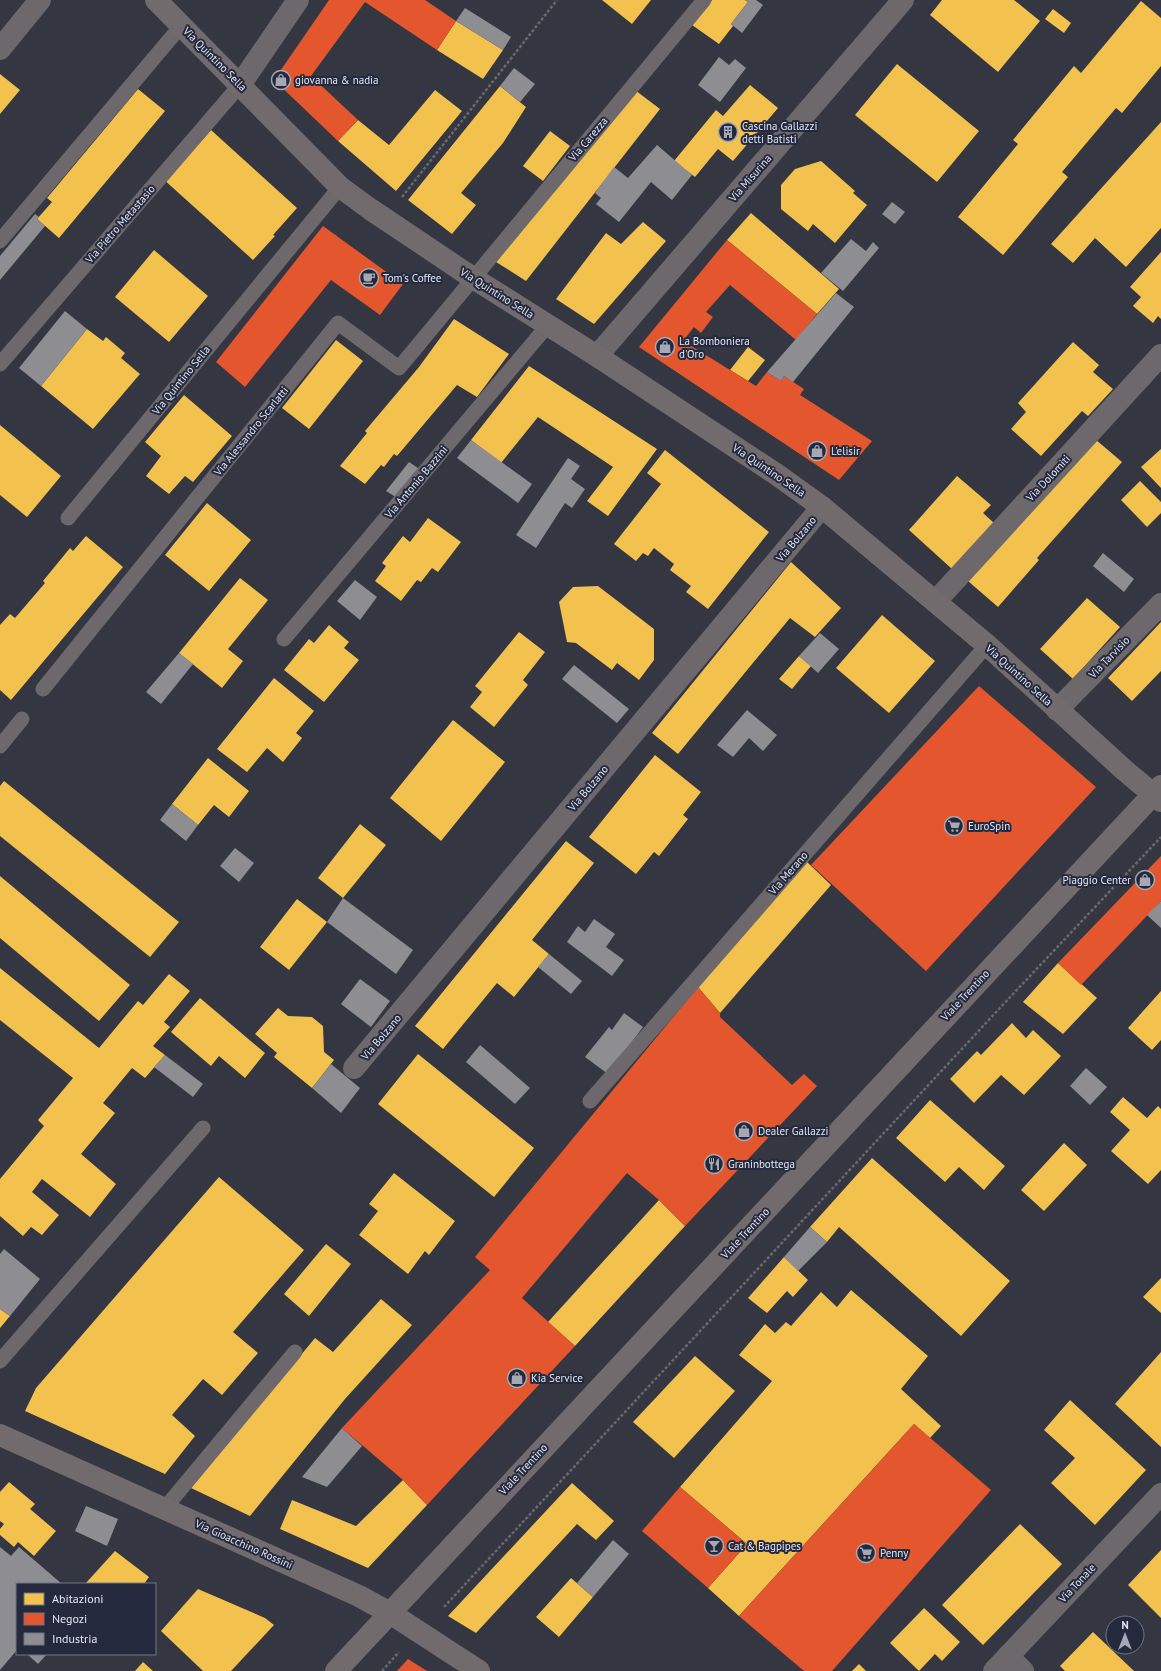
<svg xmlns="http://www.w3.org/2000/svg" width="1161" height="1671" viewBox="0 0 1161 1671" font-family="'PT Sans',sans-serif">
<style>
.homes{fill:#f2c14e}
.shops{fill:#e4572e}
.industry{fill:#8d8d92}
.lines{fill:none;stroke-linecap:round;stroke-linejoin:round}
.path{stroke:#6b686c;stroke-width:2.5;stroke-dasharray:3 2;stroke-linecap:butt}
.lane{stroke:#6d686b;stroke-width:15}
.street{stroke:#6d686b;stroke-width:22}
.secondary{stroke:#726b6d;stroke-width:22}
.labels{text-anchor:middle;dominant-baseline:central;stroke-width:4;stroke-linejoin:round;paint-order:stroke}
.street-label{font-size:11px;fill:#e3e7f4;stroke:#24293d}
.poi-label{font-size:11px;fill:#e3e7f4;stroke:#24293d;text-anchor:start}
</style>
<rect width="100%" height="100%" fill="#343641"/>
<g class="homes">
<polygon points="602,0 651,0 632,24"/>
<polygon points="712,0 745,0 748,2 731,24 733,26 719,44 692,25"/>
<polygon points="942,0 1014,0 1040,21 998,72 930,15"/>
<polygon points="1141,1 1161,18 1161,66 1122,113 1116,108 1062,172 1068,177 1003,255 958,217 1018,144 1013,140 1074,66 1081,73"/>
<polygon points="1053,9 1071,23 1064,33 1045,19"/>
<polygon points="456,21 503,50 483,79 437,50"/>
<polygon points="897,64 979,131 937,182 855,115"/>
<polygon points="0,74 20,90 0,114"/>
<polygon points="750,85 778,108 733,161 718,149 695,177 674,161 716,110 723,116"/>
<polygon points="500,86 526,107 503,143 461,193 476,205 452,234 408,200"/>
<polygon points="138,89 165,111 59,238 37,219 52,202 47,198"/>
<polygon points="435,90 462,111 396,191 338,141 358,120 389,145"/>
<polygon points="635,90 660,109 526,281 496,262"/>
<polygon points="1161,122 1161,228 1126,267 1095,238 1073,263 1051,244"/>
<polygon points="211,130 297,208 273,235 275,236 253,260 162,178 187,157"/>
<polygon points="550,131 570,146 543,181 523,166"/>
<polygon points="821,161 855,191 853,193 867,205 835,243 813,224 808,231 781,209 781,185 795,169"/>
<polygon points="751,213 839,289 817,314 727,240"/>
<polygon points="643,222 666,241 594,324 556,299 606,233 621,244"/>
<polygon points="154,250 208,296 169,342 115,297"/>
<polygon points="1161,252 1161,319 1158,316 1153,323 1133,306 1141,297 1130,287"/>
<polygon points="454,319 509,354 477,397 457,385 397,456 394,454 384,467 381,465 365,484 340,466 367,433 365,431 419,367"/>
<polygon points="87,329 103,341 106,337 125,353 121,358 140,374 93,429 41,386"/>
<polygon points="336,340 363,361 309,429 282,408"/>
<polygon points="1073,342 1099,365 1093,372 1113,389 1088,416 1082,411 1041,456 1011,429 1026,412 1018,403"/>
<polygon points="748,347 765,360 748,381 730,370"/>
<polygon points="529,366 657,449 608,516 587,501 613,467 538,417 501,463 471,440"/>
<polygon points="184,395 232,436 193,482 185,476 169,494 146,476 161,456 145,442"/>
<polygon points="0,425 61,476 27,517 0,495"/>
<polygon points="1095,439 1122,462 1037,558 1039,560 998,607 968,581"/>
<polygon points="1161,449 1161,488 1141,467"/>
<polygon points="665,450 769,532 708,609 686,592 691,586 670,570 674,564 654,548 648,556 643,553 636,561 614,544 661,484 647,473"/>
<polygon points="957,476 991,505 983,513 994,523 952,569 909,530"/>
<polygon points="1140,481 1161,502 1161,513 1147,527 1121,500"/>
<polygon points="207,503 251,540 209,591 165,555"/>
<polygon points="428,518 461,542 438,572 432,568 421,582 417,580 401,601 375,581 386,566 382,563 403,536 410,542"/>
<polygon points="86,536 123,567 11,700 0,690 0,625 10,614 15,618 45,583 43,581 70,548 73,551"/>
<polygon points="791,562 841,608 815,637 790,618 678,754 652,733"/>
<polygon points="240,578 268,600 228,649 243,661 222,688 179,653"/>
<polygon points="598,586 654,629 654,660 639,680 617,663 612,670 576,643 567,642 559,602 573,587"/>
<polygon points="1087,598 1120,627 1073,679 1040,649"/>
<polygon points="882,615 935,661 889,713 836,668"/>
<polygon points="1161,622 1161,671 1132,701 1108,678"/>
<polygon points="329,625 349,642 344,648 359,660 324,702 284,670 309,639 314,643"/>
<polygon points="519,632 545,652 523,680 528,685 494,727 470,707 482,692 475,686"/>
<polygon points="799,656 811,666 792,689 779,679"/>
<polygon points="274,678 314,711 296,733 302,738 283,762 267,748 247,772 217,749"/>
<polygon points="453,720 505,762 441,841 390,798"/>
<polygon points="655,755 701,792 683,815 688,819 659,856 654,852 636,874 589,837"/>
<polygon points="208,758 249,791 229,817 214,805 198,825 172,804"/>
<polygon points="4,781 179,922 150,957 0,836 0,786"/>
<polygon points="360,824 386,845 343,898 318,878"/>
<polygon points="566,841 594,863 532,940 549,954 514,997 497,983 443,1049 415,1026"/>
<polygon points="806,861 831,885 720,1013 698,987"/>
<polygon points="0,876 130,985 99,1021 0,938"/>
<polygon points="297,899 327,922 289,970 260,947"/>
<polygon points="1058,963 1097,998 1063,1034 1023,1002"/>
<polygon points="0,968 99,1048 138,1001 143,1005 169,974 190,991 164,1022 170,1027 153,1046 165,1055 145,1078 132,1068 103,1103 115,1113 81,1154 116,1184 90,1217 42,1179 32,1192 59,1215 42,1235 31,1227 23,1236 0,1216 0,1179 44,1126 38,1120 73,1078 0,1020"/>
<polygon points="1161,991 1161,1040 1152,1050 1128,1028"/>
<polygon points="200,998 265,1053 245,1078 219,1056 211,1066 171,1032"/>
<polygon points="278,1008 288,1016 312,1017 323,1026 324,1052 334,1060 312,1088 274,1057 277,1053 255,1034"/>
<polygon points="1012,1023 1026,1038 1033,1030 1061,1056 1024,1095 1001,1075 974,1103 950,1079 977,1051 981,1055"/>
<polygon points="418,1054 534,1148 494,1197 378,1104"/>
<polygon points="1123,1097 1147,1118 1158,1106 1161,1109 1161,1170 1148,1184 1111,1151 1130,1130 1110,1112"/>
<polygon points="930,1100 1005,1166 984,1190 959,1167 945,1182 896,1138"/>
<polygon points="1064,1143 1087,1165 1044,1211 1021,1190"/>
<polygon points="872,1158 1010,1281 961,1336 839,1227 827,1242 810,1227"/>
<polygon points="394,1173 455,1221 429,1255 425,1251 408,1274 359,1235 378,1211 369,1204"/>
<polygon points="219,1177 304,1250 233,1332 258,1353 222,1395 203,1379 172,1415 195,1436 165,1474 25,1411 36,1388"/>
<polygon points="659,1200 685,1226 575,1346 548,1322"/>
<polygon points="326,1244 351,1264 309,1316 284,1294"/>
<polygon points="784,1257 808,1280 793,1297 787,1291 767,1313 748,1298"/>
<polygon points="1161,1278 1161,1313 1143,1297"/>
<polygon points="851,1290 928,1356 901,1389 941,1426 930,1438 914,1424 739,1616 708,1588 747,1544 680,1487 772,1381 739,1355 765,1324 775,1333 786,1322 791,1326 821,1292 837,1307"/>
<polygon points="381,1299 412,1325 345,1399 250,1516 191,1488 315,1338 333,1352"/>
<polygon points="0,1309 10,1316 0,1328"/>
<polygon points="1161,1352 1161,1447 1115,1404"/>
<polygon points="695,1356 735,1391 674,1458 633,1422"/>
<polygon points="1070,1400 1146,1470 1095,1525 1051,1483 1075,1458 1044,1430"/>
<polygon points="403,1480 427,1505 368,1568 280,1529 292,1500 356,1526"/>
<polygon points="9,1482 35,1504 30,1509 56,1531 34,1556 18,1542 14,1547 0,1535 0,1529 4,1524 0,1521 0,1492"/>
<polygon points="572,1483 614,1521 596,1540 577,1524 476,1633 448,1616"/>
<polygon points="1020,1524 1062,1564 983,1645 942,1605"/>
<polygon points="1161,1550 1161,1618 1128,1585"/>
<polygon points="115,1551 149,1577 144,1584 85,1584"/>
<polygon points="571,1578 593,1597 559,1637 536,1617"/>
<polygon points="198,1589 265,1618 274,1625 231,1671 203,1671 161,1631"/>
<polygon points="924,1608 960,1642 942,1661 935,1654 919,1671 890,1643"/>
<polygon points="1093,1632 1134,1671 1065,1671 1060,1666"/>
<polygon points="143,1662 153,1671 135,1671"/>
<polygon points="859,1664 866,1671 852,1671"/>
</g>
<g class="shops">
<polygon points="329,0 425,0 456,21 437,50 365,2 311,76 358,120 338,141 274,80"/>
<polygon points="323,226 403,284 380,315 331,280 245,387 216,362"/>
<polygon points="727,240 817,314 796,340 730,285 706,312 713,317 701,333 694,327 683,341 756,386 767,372 781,381 784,376 804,389 800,395 872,441 839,480 639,347"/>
<polygon points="979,686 1096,787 926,971 811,865"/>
<polygon points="1161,856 1161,901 1081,985 1058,963"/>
<polygon points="698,987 720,1013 720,1017 792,1085 804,1074 817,1086 685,1226 659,1200 627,1173 522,1298 575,1346 427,1505 403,1480 342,1428 490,1270 475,1257"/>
<polygon points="914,1424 991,1490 832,1671 804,1671 739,1616"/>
<polygon points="680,1487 747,1544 708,1588 642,1531"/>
<polygon points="408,1659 427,1671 397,1671"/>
</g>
<g class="industry">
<polygon points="745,0 756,0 763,5 742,33 731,24 748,2"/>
<polygon points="465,8 511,37 503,50 456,21"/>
<polygon points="719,57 729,65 735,59 746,68 720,102 698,85"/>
<polygon points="514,68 535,84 520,102 500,86"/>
<polygon points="657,145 692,175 672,200 651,182 619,222 596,204 601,198 595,193 614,167 628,178"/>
<polygon points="892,202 905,212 895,224 882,214"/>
<polygon points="35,214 39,217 37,219 45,226 0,280 0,256"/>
<polygon points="851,239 866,251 873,242 879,248 843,291 821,273"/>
<polygon points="836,293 854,307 793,382 784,376 781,381 767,372"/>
<polygon points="65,311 87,329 41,386 19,368"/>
<polygon points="471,440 532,484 518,503 457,458"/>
<polygon points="568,458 580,466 571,479 585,489 572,508 565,503 536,548 516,535"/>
<polygon points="409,462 421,470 399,499 386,491"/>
<polygon points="1103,553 1134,579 1124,592 1093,566"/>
<polygon points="355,580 377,597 360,620 337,601"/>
<polygon points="820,633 839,649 818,673 799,656"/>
<polygon points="179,653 193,664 161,704 146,692"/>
<polygon points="574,665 629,709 617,723 562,679"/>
<polygon points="747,710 777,735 763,751 749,738 733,757 717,745"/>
<polygon points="172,804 198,825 186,841 160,820"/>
<polygon points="235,848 254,863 239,882 220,866"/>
<polygon points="343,898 413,950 396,974 327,922"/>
<polygon points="1161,901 1161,928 1147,915"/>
<polygon points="594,919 615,934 606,947 624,960 612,976 567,942 578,926 585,932"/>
<polygon points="549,954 582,981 571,994 538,967"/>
<polygon points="360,979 390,1001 371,1027 341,1004"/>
<polygon points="624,1013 643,1027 608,1074 585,1057 609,1027 612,1030"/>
<polygon points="480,1045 530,1088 515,1104 466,1062"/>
<polygon points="165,1055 203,1084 193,1097 154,1067"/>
<polygon points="331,1064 360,1088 341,1113 312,1088"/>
<polygon points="1086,1068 1107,1087 1090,1105 1070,1086"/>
<polygon points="810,1227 827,1242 798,1271 784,1257"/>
<polygon points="4,1249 40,1279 10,1316 0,1309 0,1254"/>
<polygon points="342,1428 362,1446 327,1487 302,1477"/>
<polygon points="86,1506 118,1519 107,1546 75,1531"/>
<polygon points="613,1540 629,1554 593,1597 577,1583"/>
<polygon points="0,1547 11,1556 19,1547 62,1584 17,1584 17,1650 0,1670"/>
<polygon points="27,1654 47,1654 38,1664"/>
</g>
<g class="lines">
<g class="path">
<polyline points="402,197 557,0"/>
<polyline points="444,1607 998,1010 1161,837"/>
<polyline points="382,1671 399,1652"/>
</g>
<g class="lane">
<polyline points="0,241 181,26"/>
<polyline points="0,364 240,85"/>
<polyline points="68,518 340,187"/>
<polyline points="284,639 548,325"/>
<polyline points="43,689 338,323 399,368 704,0"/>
<polyline points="0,746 22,719"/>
<polyline points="590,1101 987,645"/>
<polyline points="0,1361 203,1128"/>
<polyline points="165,1508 295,1352"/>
</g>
<g class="street">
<polyline points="0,49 40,0"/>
<polyline points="240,85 298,0"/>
<polyline points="597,356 903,0"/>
<polyline points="936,601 1161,355"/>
<polyline points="1057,710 1161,604"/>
<polyline points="354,1068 822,507"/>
<polyline points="1008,1656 1023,1671"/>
<polyline points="994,1671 1161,1494"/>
</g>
<g class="secondary">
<polyline points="156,0 340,187 370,209 473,278 597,356 776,474 822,507 987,645 1122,768 1161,801"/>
<polyline points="0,1435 359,1596 390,1613 479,1671"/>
<polyline points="336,1671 1161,786"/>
</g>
</g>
<defs>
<symbol id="shop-ring" viewBox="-11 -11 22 22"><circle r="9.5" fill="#24293d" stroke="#a6a9b5" stroke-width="1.5"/><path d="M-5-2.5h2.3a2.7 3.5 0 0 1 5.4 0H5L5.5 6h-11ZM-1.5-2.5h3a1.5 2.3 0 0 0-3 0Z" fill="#a6a9b5"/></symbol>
<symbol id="building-ring" viewBox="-11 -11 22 22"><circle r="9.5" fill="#24293d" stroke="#a6a9b5" stroke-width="1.5"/><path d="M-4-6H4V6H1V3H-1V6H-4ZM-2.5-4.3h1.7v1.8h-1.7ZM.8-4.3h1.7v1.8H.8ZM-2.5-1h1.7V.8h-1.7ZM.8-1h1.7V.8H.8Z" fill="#a6a9b5"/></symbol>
<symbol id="cafe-ring" viewBox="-11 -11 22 22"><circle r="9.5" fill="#24293d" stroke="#a6a9b5" stroke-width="1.5"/><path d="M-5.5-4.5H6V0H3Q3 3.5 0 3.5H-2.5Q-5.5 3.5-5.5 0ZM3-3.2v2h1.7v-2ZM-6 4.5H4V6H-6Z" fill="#a6a9b5"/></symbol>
<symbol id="supermarket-ring" viewBox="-11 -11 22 22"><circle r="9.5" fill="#24293d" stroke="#a6a9b5" stroke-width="1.5"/><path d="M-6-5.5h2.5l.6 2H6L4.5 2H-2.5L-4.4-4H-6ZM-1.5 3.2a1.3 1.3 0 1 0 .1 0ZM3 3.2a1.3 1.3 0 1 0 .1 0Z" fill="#a6a9b5"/></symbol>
<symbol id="restaurant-ring" viewBox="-11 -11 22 22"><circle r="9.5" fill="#24293d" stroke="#a6a9b5" stroke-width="1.5"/><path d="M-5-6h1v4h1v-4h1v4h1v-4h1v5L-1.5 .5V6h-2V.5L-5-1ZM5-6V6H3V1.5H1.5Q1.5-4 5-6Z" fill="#a6a9b5"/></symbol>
<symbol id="bar-ring" viewBox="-11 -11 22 22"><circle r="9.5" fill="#24293d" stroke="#a6a9b5" stroke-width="1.5"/><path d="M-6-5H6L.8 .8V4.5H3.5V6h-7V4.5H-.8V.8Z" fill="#a6a9b5"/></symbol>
</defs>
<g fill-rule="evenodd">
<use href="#shop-ring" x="270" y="69" width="22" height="22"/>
<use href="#building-ring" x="717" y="121" width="22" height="22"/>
<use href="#cafe-ring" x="358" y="267" width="22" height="22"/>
<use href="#shop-ring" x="654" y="336" width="22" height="22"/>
<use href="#shop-ring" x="806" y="440" width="22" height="22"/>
<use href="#supermarket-ring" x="943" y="815" width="22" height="22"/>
<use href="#shop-ring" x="1134" y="869" width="22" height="22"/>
<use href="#shop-ring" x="733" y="1120" width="22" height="22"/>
<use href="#restaurant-ring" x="703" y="1153" width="22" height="22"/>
<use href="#shop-ring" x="506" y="1367" width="22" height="22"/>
<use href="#bar-ring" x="703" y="1535" width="22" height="22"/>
<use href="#supermarket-ring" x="855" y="1542" width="22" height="22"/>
</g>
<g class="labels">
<g class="street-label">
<text transform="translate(215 59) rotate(45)">Via Quintino Sella</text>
<text transform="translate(588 139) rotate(-50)">Via Carezza</text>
<text transform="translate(750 178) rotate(-49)">Via Misurina</text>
<text transform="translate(120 224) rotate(-49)">Via Pietro Metastasio</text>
<text transform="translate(497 293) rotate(32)">Via Quintino Sella</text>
<text transform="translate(181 380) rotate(-51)">Via Quintino Sella</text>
<text transform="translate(251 431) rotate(-51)">Via Alessandro Scarlatti</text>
<text transform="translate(769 470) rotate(34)">Via Quintino Sella</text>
<text transform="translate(1048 478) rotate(-47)">Via Dolomiti</text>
<text transform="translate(416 482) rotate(-50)">Via Antonio Bazzini</text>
<text transform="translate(796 539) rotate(-50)">Via Bolzano</text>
<text transform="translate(1109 657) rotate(-46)">Via Tarvisio</text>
<text transform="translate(1019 675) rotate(42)">Via Quintino Sella</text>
<text transform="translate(588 788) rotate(-50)">Via Bolzano</text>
<text transform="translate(788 873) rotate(-49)">Via Merano</text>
<text transform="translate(965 995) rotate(-47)">Viale Trentino</text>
<text transform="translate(381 1037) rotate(-50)">Via Bolzano</text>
<text transform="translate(745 1233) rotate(-47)">Viale Trentino</text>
<text transform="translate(523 1469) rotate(-47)">Viale Trentino</text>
<text transform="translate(244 1544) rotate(24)">Via Gioacchino Rossini</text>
<text transform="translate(1077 1583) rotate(-47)">Via Tonale</text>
</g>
<g class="poi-label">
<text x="295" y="80">giovanna &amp; nadia</text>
<text x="742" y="126">Cascina Gallazzi<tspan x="742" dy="13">detti Batisti</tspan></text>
<text x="383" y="278">Tom's Coffee</text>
<text x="679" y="341">La Bomboniera<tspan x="679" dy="13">d'Oro</tspan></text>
<text x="831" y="451">L'elisir</text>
<text x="968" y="826">EuroSpin</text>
<text x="1131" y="880" text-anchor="end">Piaggio Center</text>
<text x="758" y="1131">Dealer Gallazzi</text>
<text x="728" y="1164">Graninbottega</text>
<text x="531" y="1378">Kia Service</text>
<text x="728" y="1546">Cat &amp; Bagpipes</text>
<text x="880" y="1553">Penny</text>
</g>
</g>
<rect x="16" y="1583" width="140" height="72" fill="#24293d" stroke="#707586"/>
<rect x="24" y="1593" width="20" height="12" fill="#f2c14e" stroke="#707586"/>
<text x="52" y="1603" font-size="12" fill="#e3e7f4">Abitazioni</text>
<rect x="24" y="1613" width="20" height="12" fill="#e4572e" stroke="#707586"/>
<text x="52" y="1623" font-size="12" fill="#e3e7f4">Negozi</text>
<rect x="24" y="1633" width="20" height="12" fill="#8d8d92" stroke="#707586"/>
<text x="52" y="1643" font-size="12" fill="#e3e7f4">Industria</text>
<g transform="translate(1125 1635)"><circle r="19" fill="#24293d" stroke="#707586"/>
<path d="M0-3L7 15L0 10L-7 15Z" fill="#a6a9b5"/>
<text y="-6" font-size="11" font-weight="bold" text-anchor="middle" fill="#e3e7f4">N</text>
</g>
</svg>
